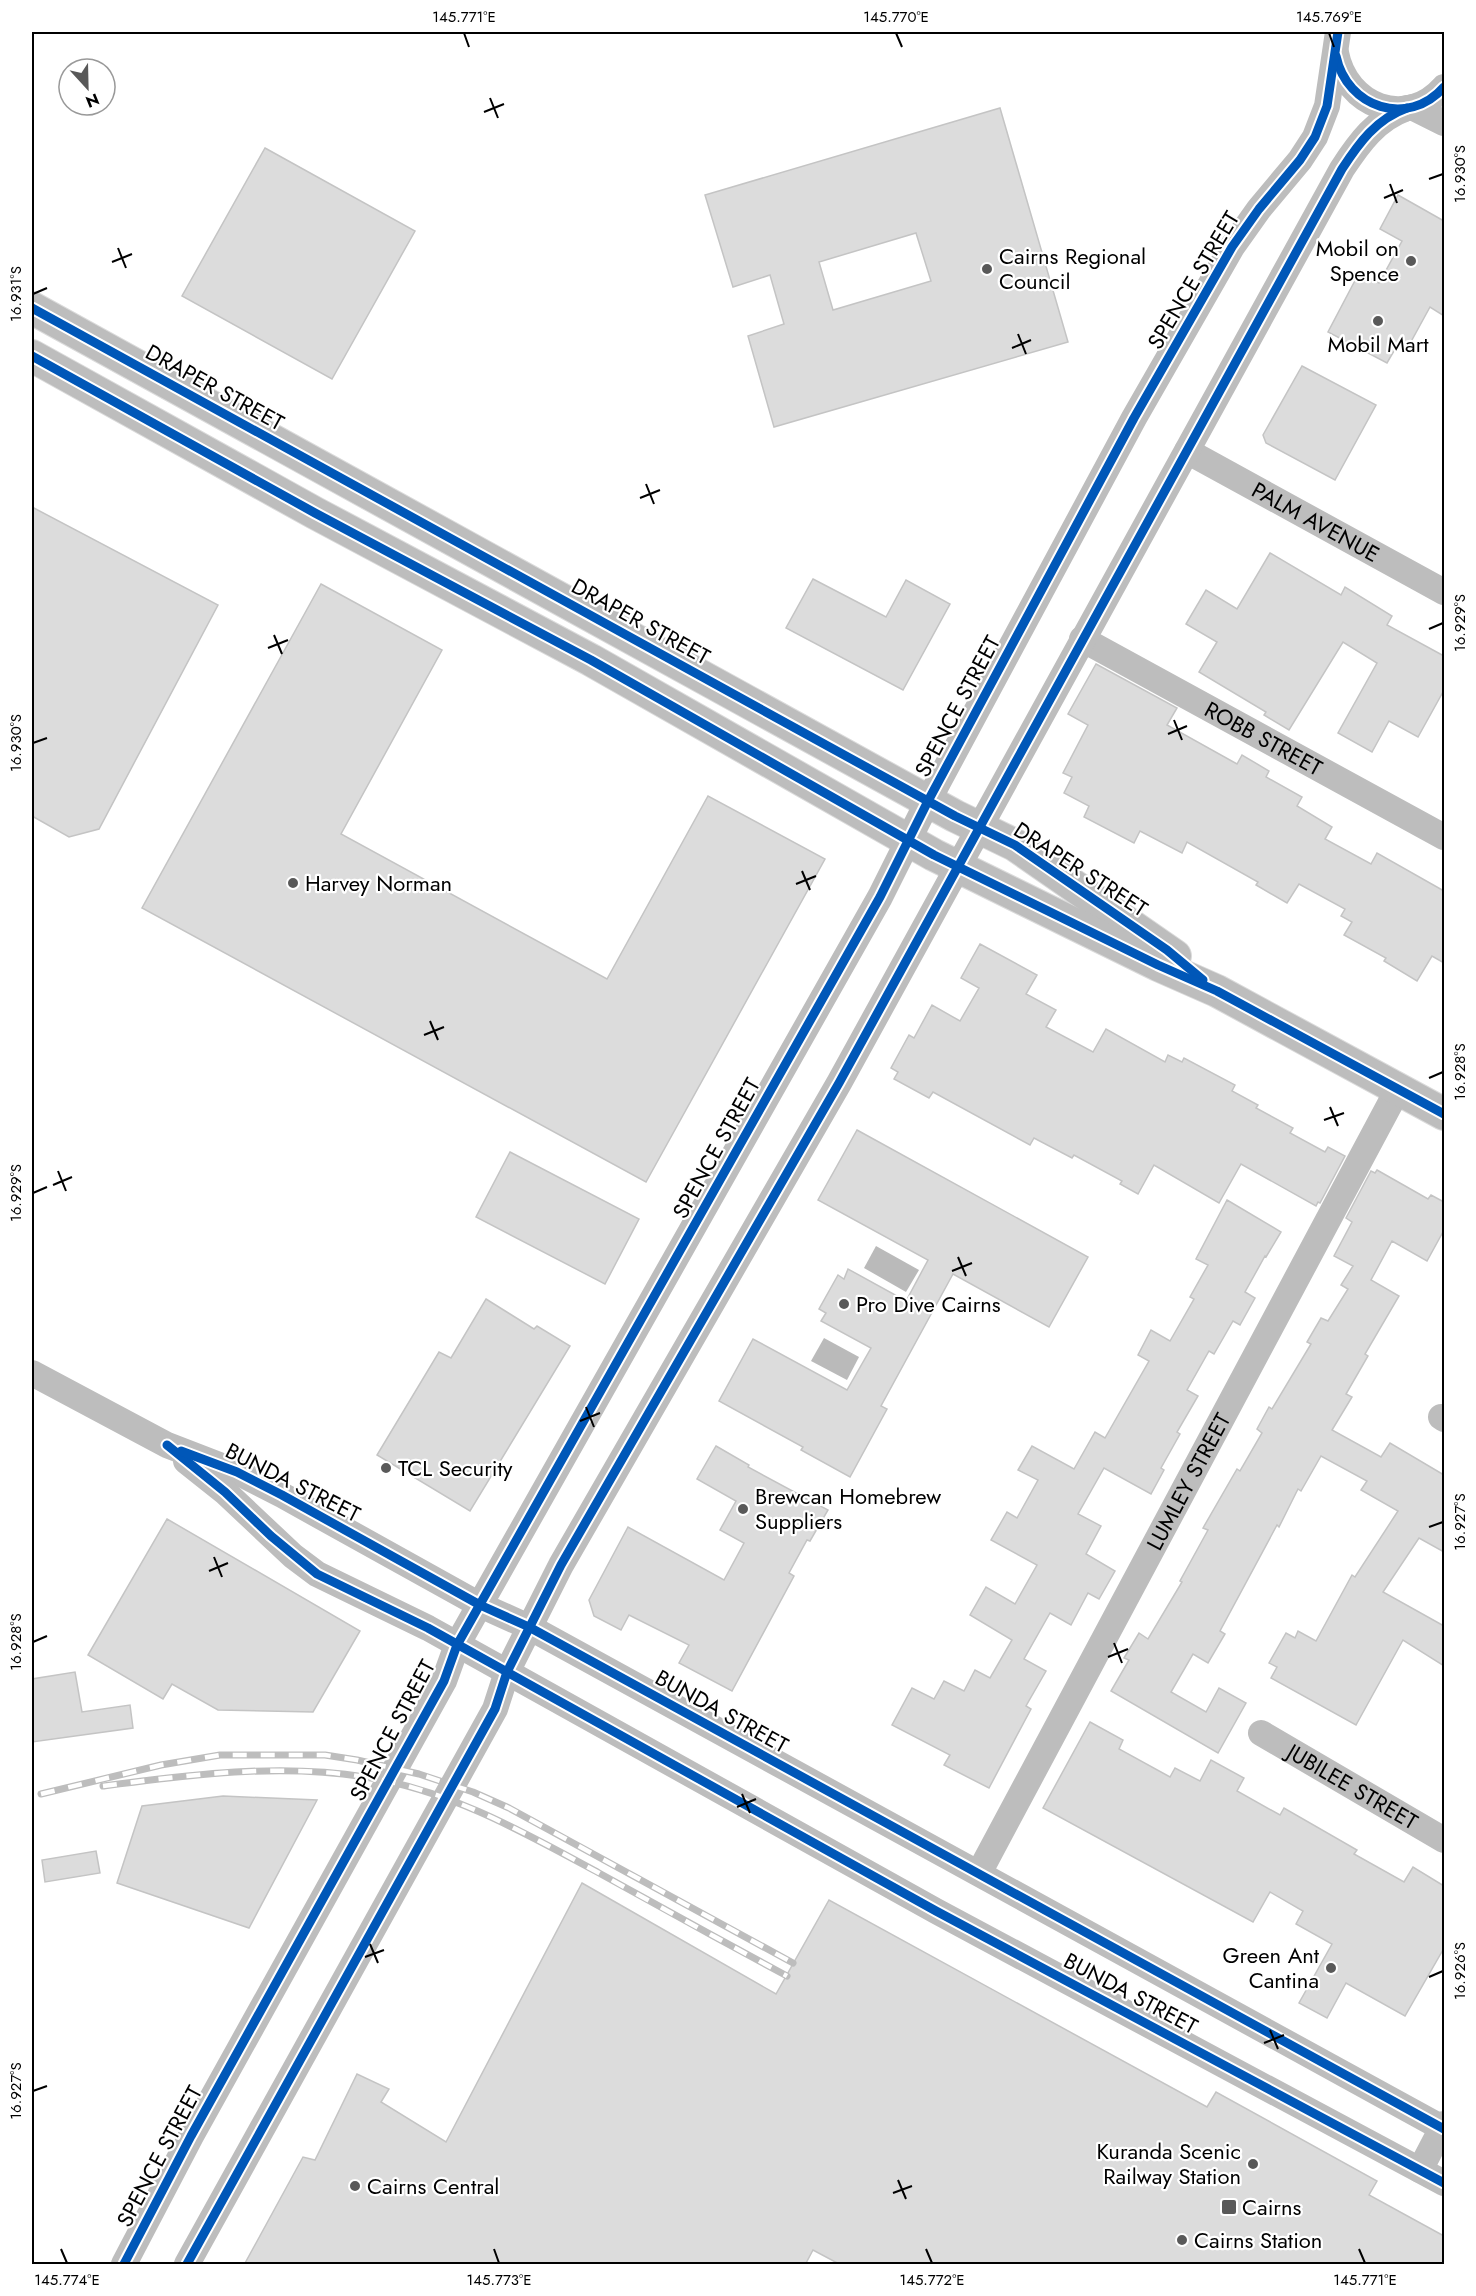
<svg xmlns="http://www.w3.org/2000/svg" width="1476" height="2296" viewBox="0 0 1476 2296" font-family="Jost,sans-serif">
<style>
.water{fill:#bababa}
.building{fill:#dcdcdc;stroke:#c4c4c4;stroke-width:1.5;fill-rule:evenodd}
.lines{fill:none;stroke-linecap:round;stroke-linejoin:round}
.major-casing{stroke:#dbdbdb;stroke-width:34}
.minor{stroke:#bdbdbd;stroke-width:26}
.major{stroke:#bdbdbd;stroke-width:32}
.rail-casing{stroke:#bdbdbd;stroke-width:7}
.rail{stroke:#fff;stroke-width:4.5;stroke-dasharray:14;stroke-linecap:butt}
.cycleway-casing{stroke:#fff;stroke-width:13}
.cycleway{stroke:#0057b8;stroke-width:9}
.ticks{fill:none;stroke:#000;stroke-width:2}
.poi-dot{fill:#595959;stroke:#fff;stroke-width:2}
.labels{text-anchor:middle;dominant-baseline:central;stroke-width:4.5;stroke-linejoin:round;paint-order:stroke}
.poi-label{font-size:22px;fill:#000;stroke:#fff;text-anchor:start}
.street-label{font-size:22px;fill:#000;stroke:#fff}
.neatline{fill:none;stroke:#000;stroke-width:2}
.ticks-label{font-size:15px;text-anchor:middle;fill:#000}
</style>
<rect width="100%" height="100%" fill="#fff"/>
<g class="water">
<polygon points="876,1246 919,1270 906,1292 864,1268"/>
<polygon points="824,1338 859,1357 847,1380 811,1361"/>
</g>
<g class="building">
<path d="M1000,108L1068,342L774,427L748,336L784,324L770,275L733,287L705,195ZM916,233L931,281L833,310L819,262Z"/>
<polygon points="265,148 415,231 332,379 182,296"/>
<polygon points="1398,195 1444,221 1444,316 1430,307 1407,349 1398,344 1387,363 1328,332 1359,273 1379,283 1402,241 1380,229"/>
<polygon points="1302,366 1376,405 1335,480 1266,443 1263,435"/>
<polygon points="32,507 218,605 99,829 69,837 32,816"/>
<polygon points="1270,553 1341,595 1345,587 1392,616 1387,625 1444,656 1444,690 1418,737 1389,721 1372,752 1338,733 1377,663 1343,642 1289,730 1264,715 1266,712 1199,672 1217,642 1186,624 1206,590 1237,609"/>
<polygon points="813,579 886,617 906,580 950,604 903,690 786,628"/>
<polygon points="321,584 442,650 341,834 607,979 708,796 825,859 646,1182 142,908"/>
<polygon points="1096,664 1177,708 1167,725 1237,764 1242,755 1269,771 1266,777 1302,797 1297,806 1332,827 1325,839 1371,864 1377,853 1444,891 1444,963 1432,956 1417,981 1384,961 1386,958 1344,935 1352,922 1341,916 1345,909 1299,884 1287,903 1256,885 1258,882 1187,842 1182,853 1140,831 1134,843 1084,817 1089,806 1064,793 1072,777 1063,773 1088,725 1068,714"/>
<polygon points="980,944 1037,975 1026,994 1056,1010 1046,1027 1093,1052 1106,1029 1165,1062 1168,1055 1182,1062 1184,1058 1235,1085 1232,1091 1258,1105 1256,1108 1293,1128 1290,1133 1325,1152 1328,1147 1345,1156 1320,1203 1318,1202 1316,1206 1241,1164 1219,1203 1154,1165 1138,1194 1120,1184 1122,1181 1074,1155 1072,1158 1034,1138 1030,1145 933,1092 929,1098 894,1079 898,1072 891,1068 909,1035 914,1038 932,1005 960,1021 979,988 961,978"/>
<polygon points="857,1130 1088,1257 1049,1327 953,1274 881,1406 887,1409 850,1477 801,1450 803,1447 719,1401 753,1339 847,1390 871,1348 821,1321 826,1313 819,1309 838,1275 844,1279 848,1269 906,1301 928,1260 818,1200"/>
<polygon points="510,1152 639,1219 605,1284 476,1217"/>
<polygon points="1377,1170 1428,1199 1431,1195 1444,1202 1444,1230 1427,1261 1392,1241 1371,1280 1399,1296 1365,1354 1368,1356 1346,1394 1352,1397 1332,1430 1381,1457 1390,1443 1444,1475 1444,1552 1419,1538 1383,1592 1444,1626 1444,1666 1403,1640 1356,1725 1271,1678 1277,1667 1269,1663 1286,1633 1295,1638 1298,1631 1316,1641 1352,1575 1355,1577 1398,1511 1361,1490 1367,1481 1321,1456 1301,1491 1298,1489 1279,1527 1277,1525 1220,1631 1225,1634 1208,1663 1193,1654 1171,1692 1206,1712 1219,1688 1246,1703 1218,1753 1111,1691 1129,1660 1124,1658 1139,1633 1148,1639 1182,1582 1180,1581 1208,1530 1203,1528 1237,1469 1240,1471 1262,1433 1257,1429 1269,1407 1272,1409 1311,1344 1307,1342 1321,1318 1328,1321 1348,1289 1341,1285 1353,1266 1334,1256 1352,1222 1346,1218 1371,1171 1375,1173"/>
<polygon points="1227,1200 1281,1232 1266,1257 1265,1256 1245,1292 1255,1298 1240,1325 1233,1321 1214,1354 1209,1351 1187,1390 1198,1396 1177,1432 1180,1434 1161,1468 1164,1470 1151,1494 1104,1468 1078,1514 1101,1526 1086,1554 1115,1571 1099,1599 1088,1593 1071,1625 1050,1613 1024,1659 1046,1671 1026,1706 1031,1709 989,1788 944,1765 950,1755 892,1725 912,1688 934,1699 944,1681 964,1691 975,1670 990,1678 1012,1640 970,1615 986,1587 1015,1604 1037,1565 991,1540 1007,1512 1017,1518 1038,1480 1018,1470 1032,1446 1074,1469 1095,1432 1105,1438 1149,1361 1138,1355 1151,1330 1170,1341 1194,1299 1190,1297 1208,1265 1196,1259"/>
<polygon points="486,1299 534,1329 537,1326 570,1346 470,1511 377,1455 439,1352 451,1358"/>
<polygon points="716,1446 749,1465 748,1467 828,1510 810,1541 807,1540 789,1573 794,1576 732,1691 679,1663 689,1645 629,1615 621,1630 594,1616 589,1600 628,1527 724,1580 744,1543 720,1530 736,1501 697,1479"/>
<polygon points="167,1519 360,1631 313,1712 218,1710 172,1684 163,1699 88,1655"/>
<polygon points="75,1672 82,1712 130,1705 133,1728 32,1742 32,1679"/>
<polygon points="1090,1722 1123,1740 1119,1749 1170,1777 1175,1768 1200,1781 1211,1760 1244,1778 1237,1791 1280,1815 1284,1808 1357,1850 1354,1854 1404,1882 1413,1867 1444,1886 1444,1948 1405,2016 1346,1983 1327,2018 1299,2003 1332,1944 1296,1924 1303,1911 1270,1892 1253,1922 1043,1808"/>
<polygon points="223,1796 317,1800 249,1928 117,1883 142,1806"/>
<polygon points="96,1851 100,1873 45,1882 42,1860"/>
<polygon points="582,1883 776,1994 829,1900 1207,2107 1216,2092 1377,2181 1369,2195 1444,2236 1444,2265 841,2265 813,2250 805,2265 244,2265 303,2157 315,2160 357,2074 389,2089 381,2102 446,2142"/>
</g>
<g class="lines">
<defs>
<g id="major">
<polyline points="32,308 955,816 1015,845 1175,956"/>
<polyline points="32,356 315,513 591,660 934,855 1158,965 1217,991 1444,1114"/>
</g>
</defs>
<use href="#major" class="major-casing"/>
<g class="minor">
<path d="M1336,53C1346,106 1406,130 1444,87"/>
<polyline points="1412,107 1444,123"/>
<path id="s1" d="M1187,451L1444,592"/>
<path id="s2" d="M1082,639L1444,837"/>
<polyline points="32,1373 167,1445 237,1472 282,1495 480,1605 529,1627 1444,2129"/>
<polyline points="1441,1417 1444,1419"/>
<polyline points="186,1461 225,1492 293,1556 317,1574 428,1628 936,1911 1444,2183"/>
<path id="s3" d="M1261,1733L1444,1840"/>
<path id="s4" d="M979,1873L1398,1089"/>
<polyline points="1420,2170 1444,2124"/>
<polyline points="124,2264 191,2136 444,1681 457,1645 880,897 928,801 1134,418 1232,247 1259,209 1300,160 1315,137 1327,106 1338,32"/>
<path d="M187,2264L495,1709L507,1672L561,1565L839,1083L1342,169C1359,143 1376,119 1407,108"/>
</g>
<use href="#major" class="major"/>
<defs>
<g id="rail">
<path d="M103,1786C188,1775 279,1763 365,1777C450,1790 525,1833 599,1873C662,1908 724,1942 787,1976"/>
<polyline points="41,1794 161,1765 220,1755 325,1755 357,1760 419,1774 473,1792 509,1808 793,1963"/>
</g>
</defs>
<use href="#rail" class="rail-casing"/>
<use href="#rail" class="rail"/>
<defs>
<g id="cycleway">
<path d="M1336,56C1347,108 1408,128 1444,87"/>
<polyline points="32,308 955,816 1015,845 1167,950 1203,980"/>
<polyline points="32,356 315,513 591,660 934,855 1158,965 1217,991 1444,1114"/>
<polyline points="167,1445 225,1492 271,1536 317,1574 428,1628 936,1911 1444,2183"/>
<polyline points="181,1451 237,1472 282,1495 480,1605 529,1627 1444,2129"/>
<polyline points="124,2264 191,2136 444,1681 457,1645 880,897 928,801 1134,418 1232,247 1259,209 1300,160 1315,137 1327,106 1338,32"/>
<path d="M187,2264L495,1709L507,1672L561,1565L839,1083L1342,169C1359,143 1376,119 1407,108"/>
</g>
</defs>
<use href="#cycleway" class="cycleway-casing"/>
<use href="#cycleway" class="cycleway"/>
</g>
<path class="ticks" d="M464,33L469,47M896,33L902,47M1329,33L1334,47M490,98L498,118M484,112L504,104M1429,179L1443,174M1390,184L1397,203M1384,198L1403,190M118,248L126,268M112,262L132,254M33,294L47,288M1018,334L1026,354M1012,348L1031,340M646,484L654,504M640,498L660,490M1429,629L1443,623M274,635L282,654M268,648L288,640M1174,720L1182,740M1168,734L1187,726M33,743L47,738M802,871L810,890M796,884L816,876M430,1021L438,1040M424,1035L444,1027M1429,1078L1443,1072M1330,1107L1338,1126M1324,1120L1344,1113M58,1171L66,1191M53,1185L72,1177M33,1193L47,1187M958,1257L966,1276M952,1271L972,1263M586,1407L594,1427M580,1421L600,1413M1429,1527L1443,1522M214,1557L222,1577M209,1571L228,1563M33,1642L47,1636M1114,1643L1122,1663M1108,1657L1128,1649M742,1794L750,1813M737,1807L756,1799M370,1944L378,1963M365,1957L384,1950M1429,1977L1443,1971M1270,2030L1278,2049M1264,2043L1284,2035M33,2091L47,2086M898,2180L906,2199M893,2193L912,2186M61,2249L67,2263M494,2249L499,2263M926,2249L932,2263M1359,2249L1365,2263"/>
<g class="poi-dot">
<circle cx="1411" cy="261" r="6"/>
<circle cx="987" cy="269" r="6"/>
<circle cx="1378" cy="321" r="6"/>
<circle cx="293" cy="883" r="6"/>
<circle cx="844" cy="1304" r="6"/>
<circle cx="386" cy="1468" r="6"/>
<circle cx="743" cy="1509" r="6"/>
<circle cx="1331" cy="1968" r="6"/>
<circle cx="1253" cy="2164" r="6"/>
<circle cx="355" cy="2186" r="6"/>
<rect x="1221" y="2199" width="16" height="16" rx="3"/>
<circle cx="1182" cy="2240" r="6"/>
</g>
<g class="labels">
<g class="poi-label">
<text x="1399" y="248" text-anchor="end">Mobil on<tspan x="1399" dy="25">Spence</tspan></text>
<text x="999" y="256">Cairns Regional<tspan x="999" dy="25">Council</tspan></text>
<text x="1378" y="344" text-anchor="middle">Mobil Mart</text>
<text x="305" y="883">Harvey Norman</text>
<text x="856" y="1304">Pro Dive Cairns</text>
<text x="398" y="1468">TCL Security</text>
<text x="755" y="1496">Brewcan Homebrew<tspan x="755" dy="25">Suppliers</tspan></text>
<text x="1319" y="1955" text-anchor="end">Green Ant<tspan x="1319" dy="25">Cantina</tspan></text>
<text x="1241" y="2151" text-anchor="end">Kuranda Scenic<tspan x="1241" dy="25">Railway Station</tspan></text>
<text x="367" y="2186">Cairns Central</text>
<text x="1242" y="2207">Cairns</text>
<text x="1194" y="2240">Cairns Station</text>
</g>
<g class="street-label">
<text transform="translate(1193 280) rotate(-59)">SPENCE STREET</text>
<text transform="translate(215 387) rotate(29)">DRAPER STREET</text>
<text stroke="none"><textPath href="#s1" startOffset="147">PALM AVENUE</textPath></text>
<text transform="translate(641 621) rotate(29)">DRAPER STREET</text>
<text transform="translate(957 706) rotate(-62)">SPENCE STREET</text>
<text stroke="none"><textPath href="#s2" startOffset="207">ROBB STREET</textPath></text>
<text transform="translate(1081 869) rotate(33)">DRAPER STREET</text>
<text transform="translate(716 1148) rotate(-61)">SPENCE STREET</text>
<text stroke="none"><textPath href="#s4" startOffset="444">LUMLEY STREET</textPath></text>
<text transform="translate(293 1482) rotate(27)">BUNDA STREET</text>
<text transform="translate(722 1711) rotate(29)">BUNDA STREET</text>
<text transform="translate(392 1730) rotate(-62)">SPENCE STREET</text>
<text stroke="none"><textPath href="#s3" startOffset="106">JUBILEE STREET</textPath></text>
<text transform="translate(1131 1993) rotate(28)">BUNDA STREET</text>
<text transform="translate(159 2156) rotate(-62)">SPENCE STREET</text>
</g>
</g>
<rect width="1476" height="2296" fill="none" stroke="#ffffff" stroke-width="66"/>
<g transform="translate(87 87) rotate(158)"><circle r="28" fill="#ffffff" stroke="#999999" stroke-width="1.5"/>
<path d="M0-4.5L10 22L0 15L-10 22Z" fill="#595959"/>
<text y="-9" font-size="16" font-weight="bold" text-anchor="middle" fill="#000000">N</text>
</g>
<rect x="33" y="33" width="1410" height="2230" class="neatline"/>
<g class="ticks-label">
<text x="464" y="22">145.771°E</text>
<text x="896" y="22">145.770°E</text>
<text x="1329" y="22">145.769°E</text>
<text transform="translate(1460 174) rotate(-90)" y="5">16.930°S</text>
<text transform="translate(16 294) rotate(-90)" y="5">16.931°S</text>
<text transform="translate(1460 623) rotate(-90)" y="5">16.929°S</text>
<text transform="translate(16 743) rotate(-90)" y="5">16.930°S</text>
<text transform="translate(1460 1072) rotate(-90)" y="5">16.928°S</text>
<text transform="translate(16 1193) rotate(-90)" y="5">16.929°S</text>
<text transform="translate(1460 1522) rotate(-90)" y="5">16.927°S</text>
<text transform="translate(16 1642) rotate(-90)" y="5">16.928°S</text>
<text transform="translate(1460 1971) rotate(-90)" y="5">16.926°S</text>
<text transform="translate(16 2091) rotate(-90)" y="5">16.927°S</text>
<text x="67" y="2285">145.774°E</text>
<text x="499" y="2285">145.773°E</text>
<text x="932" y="2285">145.772°E</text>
<text x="1365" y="2285">145.771°E</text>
</g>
</svg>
